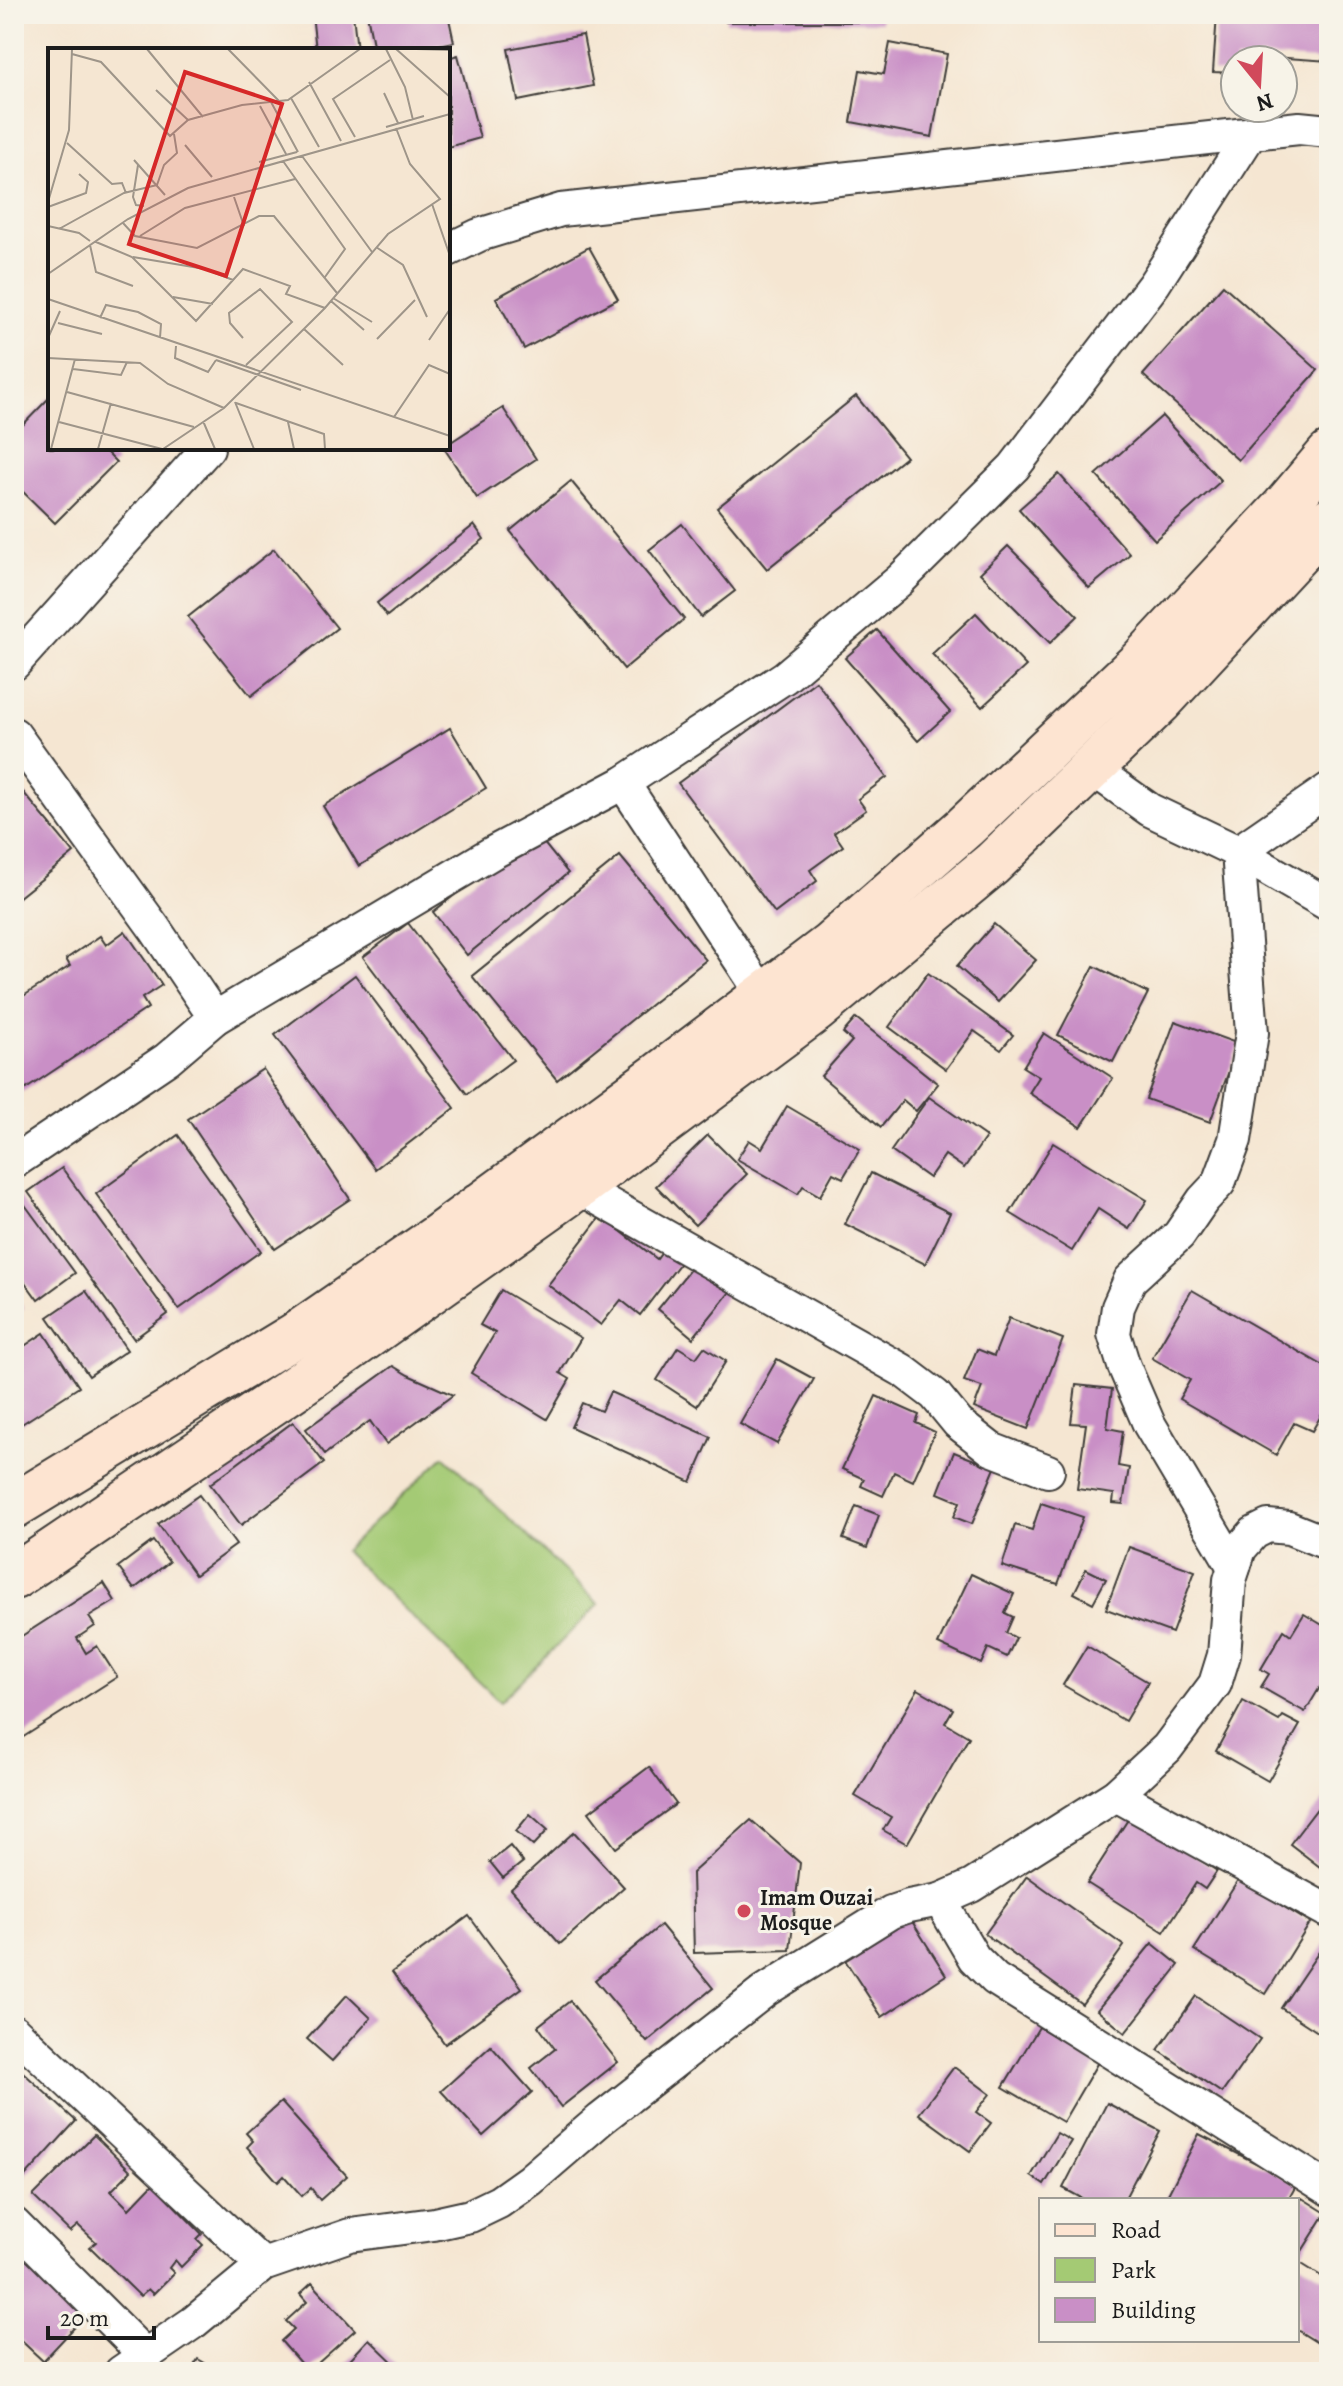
<svg xmlns="http://www.w3.org/2000/svg" width="1343" height="2386" viewBox="0 0 1343 2386" font-family="Alegreya,serif">
<style>
.green{fill:#a4ca74;stroke:#607348;stroke-width:2}
.building{fill:#c98fc6}
.lines{fill:none;stroke-linecap:round;stroke-linejoin:round}
.street-casing{stroke:#3d3a37;stroke-width:36}
.secondary-casing{stroke:#3d3a37;stroke-width:48}
.street{stroke:#fff;stroke-width:32}
.secondary{stroke:#fde4d1;stroke-width:44}
.poi-dot{fill:#d1495b;stroke:#f7f3e8;stroke-width:3}
.labels{text-anchor:middle;dominant-baseline:central;stroke-width:6;stroke-linejoin:round;paint-order:stroke}
.poi-label{font-size:22px;font-weight:bold;fill:#1c1c1c;stroke:#f7f3e8;text-anchor:start}
.inset-road{fill:none;stroke:#9e9589;stroke-width:2}
.view{fill:#d62828;fill-opacity:0.15;stroke:#d62828;stroke-width:4}
.inset-edge{fill:none;stroke:#1c1c1c;stroke-width:4}
</style>
<rect width="100%" height="100%" fill="#f7f3e8"/>
<filter id="ink" filterUnits="userSpaceOnUse"><feTurbulence type="fractalNoise" baseFrequency=".0125" numOctaves="2"/><feDisplacementMap in="SourceGraphic" scale="16" xChannelSelector="R" yChannelSelector="G"/><feConvolveMatrix kernelMatrix="1 2 1 2 8 2 1 2 1" color-interpolation-filters="sRGB"/></filter>
<filter id="wash" filterUnits="userSpaceOnUse"><feTurbulence type="fractalNoise" baseFrequency=".006" numOctaves="4" result="noise"/><feDisplacementMap in="SourceGraphic" scale="32" xChannelSelector="R" yChannelSelector="G"/><feGaussianBlur stdDeviation="1.8" result="paint"/><feColorMatrix in="noise" values="0 0 0 0 0 0 0 0 0 0 0 0 0 0 0 0 0 1.4 0 .05"/><feComposite in="paint" operator="in"/></filter>
<g filter="url(#wash)">
<rect width="100%" height="100%" fill="#f5e6d2"/>
<polygon class="green" points="444,1456 599,1604 500,1702 344,1551"/>
<g id="blocks">
<g class="building">
<polygon points="312,14 353,14 357,50 316,50"/>
<polygon points="367,14 448,14 454,42 414,50 374,50"/>
<rect x="726" y="14" width="155" height="8"/>
<rect x="1037" y="14" width="104" height="4"/>
<polygon points="1153,14 1193,14 1191,20 1153,19"/>
<polygon points="1217,14 1329,14 1329,61 1259,56 1259,60 1235,60 1235,73 1213,72"/>
<polygon points="583,35 593,86 518,101 508,49"/>
<polygon points="890,43 947,54 932,137 851,122 860,70 884,74"/>
<polygon points="458,55 480,138 448,147 448,58"/>
<polygon points="589,247 618,299 524,349 496,298"/>
<polygon points="1223,285 1318,370 1238,460 1143,375"/>
<polygon points="856,396 906,457 767,569 717,508"/>
<polygon points="50,397 50,448 102,448 116,462 55,523 14,483 14,434"/>
<polygon points="503,408 536,459 477,498 444,448 448,448 448,444"/>
<polygon points="1162,416 1221,481 1155,540 1096,475"/>
<polygon points="1059,474 1130,554 1089,588 1019,509"/>
<polygon points="571,481 684,619 624,669 510,531"/>
<polygon points="682,524 735,591 701,617 649,550"/>
<polygon points="474,525 484,539 387,616 377,603"/>
<polygon points="1008,546 1078,616 1050,643 980,573"/>
<polygon points="274,549 337,628 251,696 188,617"/>
<polygon points="976,613 1026,666 982,707 932,654"/>
<polygon points="877,630 950,712 918,741 845,658"/>
<polygon points="816,681 887,777 858,799 866,810 834,833 843,846 810,870 817,881 775,913 678,783"/>
<polygon points="450,728 486,788 359,866 323,806"/>
<polygon points="14,781 74,853 18,898 14,893"/>
<polygon points="535,832 568,873 467,955 433,912"/>
<polygon points="620,856 706,960 557,1080 472,976"/>
<polygon points="408,923 513,1060 467,1094 363,957"/>
<polygon points="994,924 1036,960 998,1002 957,966"/>
<polygon points="125,931 162,985 142,998 148,1008 14,1097 14,994 18,991 22,997 70,966 66,959 100,936 106,945"/>
<polygon points="1094,966 1148,993 1113,1062 1058,1035"/>
<polygon points="928,973 1013,1035 1001,1050 974,1031 946,1069 889,1027"/>
<polygon points="355,975 455,1108 375,1169 275,1035"/>
<polygon points="856,1018 938,1084 916,1111 903,1100 881,1127 821,1076 852,1041 843,1033"/>
<polygon points="1175,1021 1239,1044 1210,1122 1146,1099"/>
<polygon points="1044,1033 1113,1078 1081,1127 1029,1093 1039,1077 1023,1067"/>
<polygon points="263,1069 350,1199 275,1249 188,1119"/>
<polygon points="929,1097 986,1137 964,1168 945,1155 929,1178 891,1151"/>
<polygon points="787,1106 860,1149 843,1178 833,1173 820,1196 803,1186 798,1194 737,1159 749,1140 762,1148"/>
<polygon points="178,1135 261,1251 179,1309 96,1194"/>
<polygon points="708,1135 747,1174 695,1225 656,1186"/>
<polygon points="1053,1143 1147,1200 1129,1229 1098,1209 1072,1251 1010,1213"/>
<polygon points="62,1168 168,1314 134,1339 28,1192"/>
<polygon points="871,1173 950,1213 925,1264 845,1224"/>
<polygon points="17,1194 75,1273 38,1300 14,1267 14,1196"/>
<polygon points="601,1216 657,1259 666,1247 683,1259 640,1315 621,1300 601,1325 548,1285"/>
<polygon points="695,1263 730,1292 693,1338 658,1309"/>
<polygon points="501,1290 581,1338 560,1373 570,1379 547,1419 471,1373 495,1333 480,1325"/>
<polygon points="1192,1290 1329,1369 1329,1402 1312,1431 1294,1423 1276,1455 1179,1399 1190,1380 1152,1358"/>
<polygon points="86,1291 127,1350 89,1376 48,1317"/>
<polygon points="14,1294 24,1309 14,1316"/>
<polygon points="1009,1318 1063,1339 1028,1429 974,1408 982,1387 964,1381 977,1349 994,1356"/>
<polygon points="44,1333 79,1387 14,1429 14,1353"/>
<polygon points="678,1347 696,1358 704,1347 726,1361 697,1406 657,1380"/>
<polygon points="777,1359 814,1379 777,1444 740,1424"/>
<polygon points="393,1366 408,1375 453,1395 386,1444 370,1421 325,1454 306,1429"/>
<polygon points="1076,1385 1112,1389 1107,1428 1123,1431 1118,1466 1129,1468 1123,1504 1113,1503 1114,1494 1077,1489 1086,1424 1071,1423"/>
<polygon points="610,1392 711,1437 691,1482 571,1427 582,1403 601,1411"/>
<polygon points="876,1396 919,1415 916,1423 935,1432 913,1481 894,1472 883,1496 861,1486 864,1479 842,1469"/>
<polygon points="293,1422 324,1463 241,1525 210,1484"/>
<polygon points="954,1452 995,1468 972,1524 954,1517 960,1502 938,1493"/>
<polygon points="199,1495 236,1545 195,1575 158,1524"/>
<polygon points="1041,1503 1083,1517 1058,1584 1002,1566 1015,1525 1032,1530"/>
<polygon points="856,1506 879,1515 867,1548 843,1539"/>
<polygon points="153,1541 169,1562 134,1589 118,1567"/>
<polygon points="1129,1547 1195,1571 1172,1633 1106,1609"/>
<polygon points="1086,1569 1106,1579 1093,1603 1074,1593"/>
<polygon points="971,1574 1014,1594 1005,1613 1013,1617 1006,1633 1016,1638 1007,1657 988,1648 981,1664 938,1644"/>
<polygon points="104,1583 115,1601 89,1617 95,1626 77,1638 86,1653 97,1646 117,1677 14,1743 14,1641"/>
<polygon points="1304,1614 1329,1629 1329,1672 1305,1712 1261,1687 1269,1674 1261,1669 1284,1630 1291,1635"/>
<polygon points="1087,1646 1148,1682 1125,1721 1063,1685"/>
<polygon points="918,1689 953,1709 945,1723 969,1737 907,1844 883,1830 891,1817 855,1796"/>
<polygon points="1243,1701 1279,1721 1283,1716 1300,1725 1268,1781 1216,1751"/>
<polygon points="649,1767 676,1804 616,1848 589,1812"/>
<polygon points="1329,1793 1329,1874 1290,1844"/>
<polygon points="530,1814 548,1830 533,1846 516,1831"/>
<polygon points="1131,1815 1217,1871 1205,1889 1196,1883 1164,1932 1087,1883"/>
<polygon points="751,1820 800,1863 790,1950 694,1953 692,1873"/>
<polygon points="574,1832 624,1887 560,1944 511,1889"/>
<polygon points="510,1846 523,1862 503,1878 490,1862"/>
<polygon points="1027,1876 1124,1946 1082,2004 985,1934"/>
<polygon points="1239,1879 1310,1923 1266,1994 1194,1950"/>
<polygon points="908,1915 946,1975 882,2017 843,1957"/>
<polygon points="469,1916 522,1988 445,2044 392,1972"/>
<polygon points="661,1925 713,1988 647,2042 595,1980"/>
<polygon points="1329,1937 1329,2029 1324,2036 1281,2008"/>
<polygon points="1152,1943 1179,1965 1125,2033 1097,2010"/>
<polygon points="347,1995 371,2018 332,2061 307,2039"/>
<polygon points="1196,1996 1260,2039 1222,2093 1158,2050"/>
<polygon points="570,2001 618,2062 561,2107 531,2068 555,2049 538,2026"/>
<polygon points="1039,2027 1098,2062 1063,2122 1003,2087"/>
<polygon points="491,2046 532,2092 483,2136 441,2091"/>
<polygon points="14,2064 76,2121 14,2189 14,2161 17,2157 14,2154"/>
<polygon points="954,2067 990,2094 976,2112 991,2123 970,2151 919,2114"/>
<polygon points="281,2102 347,2176 320,2200 311,2188 302,2196 284,2176 278,2182 247,2147 253,2141 246,2133"/>
<polygon points="1107,2103 1160,2131 1124,2200 1085,2200 1063,2188"/>
<polygon points="1057,2133 1071,2141 1044,2185 1031,2176"/>
<polygon points="1199,2134 1297,2184 1288,2200 1165,2200"/>
<polygon points="94,2135 131,2171 111,2191 129,2209 153,2184 202,2234 197,2239 203,2245 181,2267 175,2260 169,2268 174,2273 153,2294 148,2289 140,2296 90,2247 96,2242 78,2225 70,2232 33,2196"/>
<polygon points="1302,2198 1326,2213 1297,2259 1297,2206"/>
<polygon points="14,2248 86,2315 43,2361 14,2334"/>
<polygon points="1297,2261 1329,2281 1329,2325 1318,2343 1297,2330"/>
<polygon points="312,2283 355,2330 308,2372 281,2341 294,2329 286,2321 307,2302 300,2294"/>
<polygon points="369,2339 403,2372 338,2372"/>
<polygon points="198,2359 220,2372 190,2372"/>
</g>
</g>
</g>
<g filter="url(#ink)">
<use href="#blocks" fill-opacity="0" stroke="#3d3a37" stroke-width="2"/>
<g class="lines">
<defs>
<g id="street">
<polyline points="448,250 479,235 561,210 1299,128 1329,131"/>
<polyline points="14,664 208,448"/>
<polyline points="14,734 155,929 215,1018"/>
<polyline points="1091,768 1150,810 1238,852 1329,905"/>
<polyline points="623,783 763,995"/>
<polyline points="1238,852 1329,789"/>
<polyline points="14,1162 167,1059 215,1018 492,853 623,783 785,677 900,580 1014,467 1154,284 1251,133"/>
<polyline points="578,1187 902,1370 935,1395 958,1423 991,1449 1048,1471"/>
<polyline points="1234,1567 1149,1424 1124,1366 1114,1334 1118,1307 1130,1280 1179,1235 1203,1200 1219,1183 1235,1140 1252,1033 1238,852"/>
<polyline points="1116,1795 1329,1912"/>
<polyline points="940,1900 974,1958 995,1979 1329,2189"/>
<polyline points="14,2031 263,2265"/>
<polyline points="14,2224 146,2356"/>
<polyline points="121,2372 194,2322 263,2265 350,2235 434,2224 470,2216 499,2202 530,2180 601,2119 766,1990 891,1912 909,1906 940,1900 972,1886 1116,1795 1167,1748 1215,1684 1224,1655 1230,1580 1240,1549 1254,1533 1268,1526 1289,1528 1329,1544"/>
</g>
<g id="secondary">
<polyline points="14,1506 295,1335 437,1237 656,1077 830,945 965,827 1140,662 1284,507 1329,454"/>
<polyline points="14,1577 296,1387 578,1187 816,1010 992,864 1160,702 1329,520"/>
</g>
</defs>
<use href="#street" class="street-casing"/>
<use href="#secondary" class="secondary-casing"/>
<use href="#street" class="street"/>
<use href="#secondary" class="secondary"/>
</g>
</g>
<circle class="poi-dot" cx="744" cy="1911" r="8"/>
<g class="labels">
<g class="poi-label">
<text x="760" y="1898">Imam Ouzai<tspan x="760" dy="25">Mosque</tspan></text>
</g>
</g>
<g transform="translate(48 48)">
<rect width="402" height="402" fill="#f5e6d2"/>
<path class="inset-road" d="M99,1L155,69M180,1L231,53M338,1L357,39L365,72M348,1L402,49M368,1L402,2M24,6L53,14L122,88L140,72L194,57L240,52L312,1M261,34L293,93M108,42L140,72M336,45L350,75M243,50L271,99M223,54L250,104M212,58L238,106M338,79L376,68M307,89L285,51L342,12M19,95L64,136L74,135L78,145M137,97L164,129M254,108L324,204M86,112L117,147M235,113L297,201L277,229M211,114L249,104M90,117L85,149L88,157L96,158M109,137L116,117L129,105L126,86M186,149L196,178M0,154L21,82L24,1M384,156L402,208M0,159L38,145L40,134L31,126M75,175L87,188L149,200L211,168H226L289,245M0,178L31,185L42,193M11,181L76,145L109,137M92,188L137,160L247,131M48,194L84,209L148,273L195,221L242,238L238,246L277,260M42,197L48,224L85,238M328,199L355,217L379,269M85,209L157,221L185,232M0,226L80,171L140,140L402,66M125,249L165,256M285,250L324,274M0,251L402,388M283,253L316,282M52,270L58,257L90,264L113,276L112,290M10,275L54,286M256,281L295,317M0,290L12,263M195,290L182,275L181,265L212,241L244,274L198,317M329,291L367,252M381,292L402,261M128,298L127,310L160,324L168,312M0,310L92,315L120,336L176,360M168,312L253,342M25,321L73,327L79,314M19,344L146,379M187,354L206,401M188,355L276,386L277,401M346,369L381,317L402,326M155,373L167,401M11,374L114,401M240,374L246,401M3,401L27,311M50,401L63,355M115,401L176,360L277,260L340,186L392,151L362,116L348,80"/>
<path class="view" d="M137,24L234,56L178,228L81,196Z"/>
<rect width="402" height="402" class="inset-edge"/>
</g>
<rect width="1343" height="2386" fill="none" stroke="#f7f3e8" stroke-width="48"/>
<rect x="1039" y="2198" width="260" height="144" fill="#f7f3e8" stroke="#9f9d96" stroke-width="2"/>
<rect x="1055" y="2224" width="40" height="12" fill="#fde4d1" stroke="#9f9d96" stroke-width="2"/>
<text x="1111" y="2238" font-size="24" fill="#1c1c1c">Road</text>
<rect x="1055" y="2258" width="40" height="24" fill="#a4ca74" stroke="#9f9d96" stroke-width="2"/>
<text x="1111" y="2278" font-size="24" fill="#1c1c1c">Park</text>
<rect x="1055" y="2298" width="40" height="24" fill="#c98fc6" stroke="#9f9d96" stroke-width="2"/>
<text x="1111" y="2318" font-size="24" fill="#1c1c1c">Building</text>
<g transform="translate(1259 84) rotate(162)"><circle r="38" fill="#f7f3e8" stroke="#9f9d96" stroke-width="2"/>
<path d="M0-6L14 30L0 20L-14 30Z" fill="#d1495b"/>
<text y="-12" font-size="22" font-weight="bold" text-anchor="middle" fill="#1c1c1c">N</text>
</g>
<path d="M48 2326v12h106v-12" fill="none" stroke="#1c1c1c" stroke-width="4"/>
<text x="60" y="2326" font-size="24" fill="#1c1c1c" stroke="#f7f3e8" stroke-width="6" paint-order="stroke">20 m</text>
</svg>
